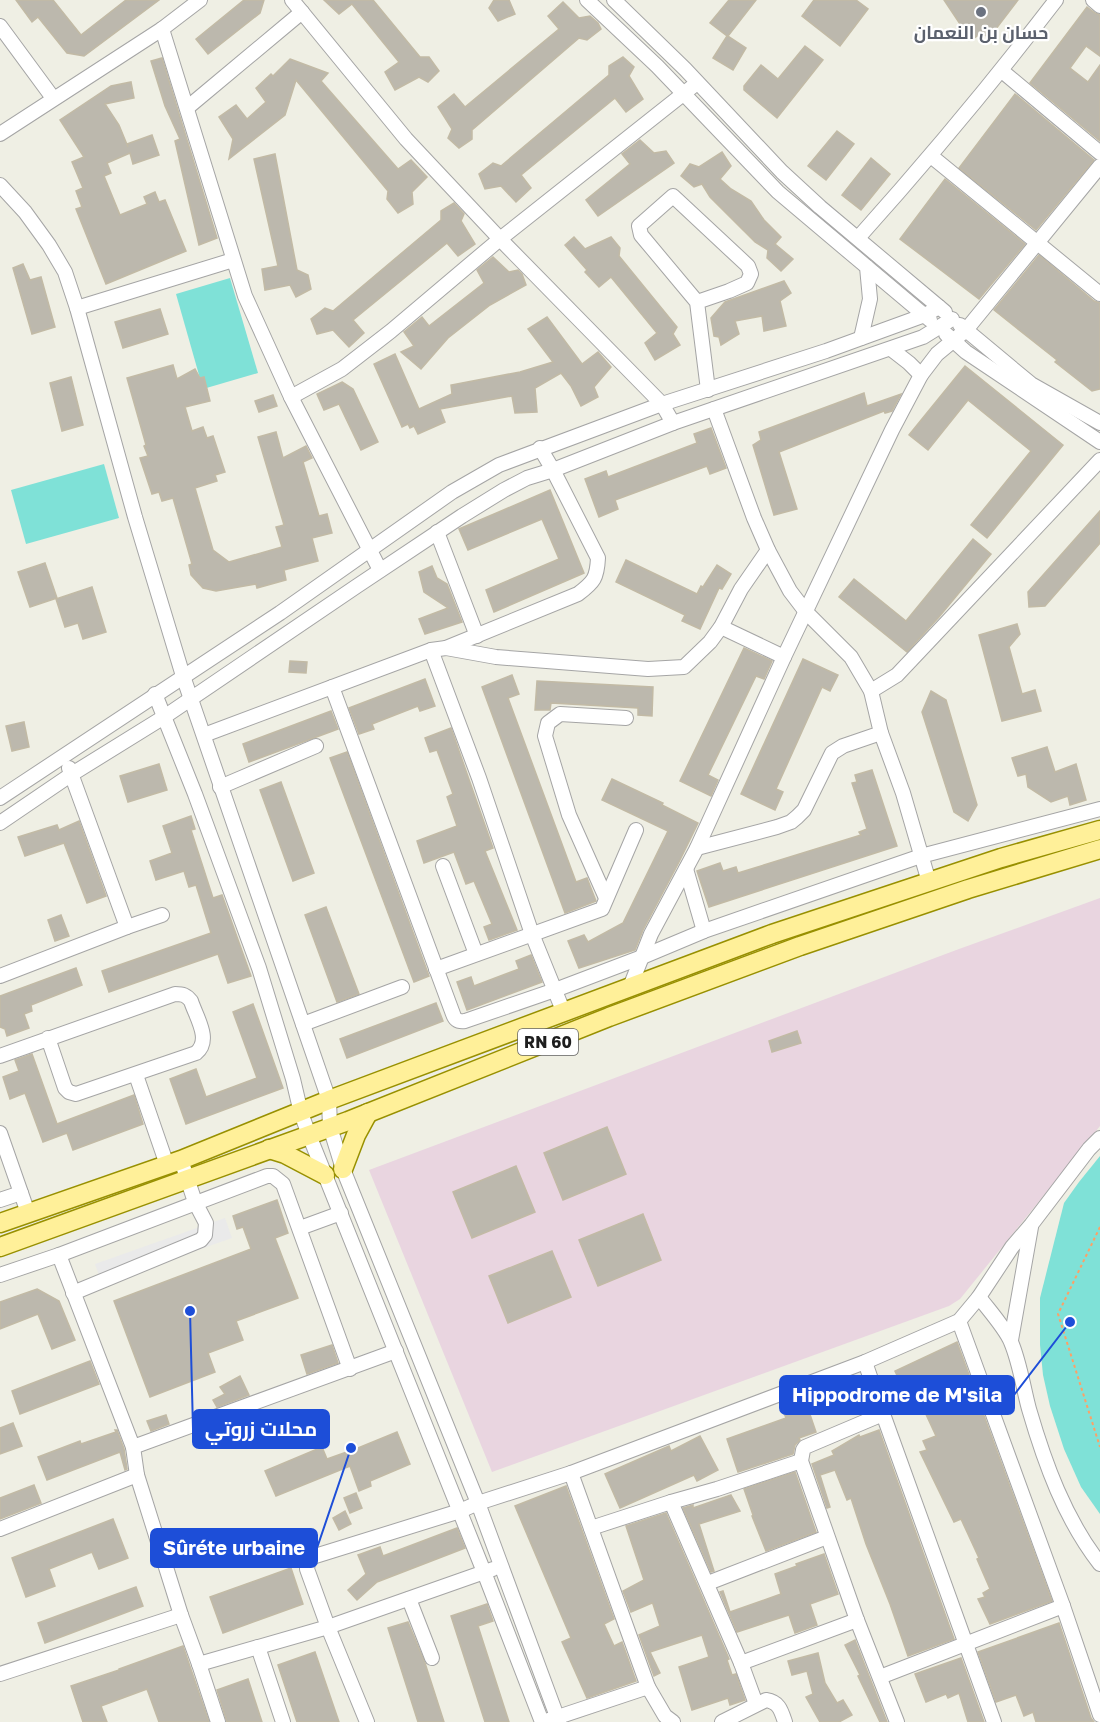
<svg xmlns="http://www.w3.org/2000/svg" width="1100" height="1722" viewBox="0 0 1100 1722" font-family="'Golos Text',Cairo,sans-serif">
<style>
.industrial{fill:#e9d5e0}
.pitch{fill:#7fe1d7}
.parking{fill:#eaeaea}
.building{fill:#bcb8ad;stroke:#c2baa5;stroke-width:1.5}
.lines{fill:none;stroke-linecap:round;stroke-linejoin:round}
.minor-casing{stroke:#a5a5a5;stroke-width:16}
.major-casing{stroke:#989000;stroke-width:21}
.path{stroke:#fea066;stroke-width:2;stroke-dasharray:3 3;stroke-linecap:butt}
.minor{stroke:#fff;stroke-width:14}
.major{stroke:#fff099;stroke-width:18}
.worship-dot{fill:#6b7280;stroke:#fff;stroke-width:2}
.labels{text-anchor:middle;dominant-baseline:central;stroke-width:4.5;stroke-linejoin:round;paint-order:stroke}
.shield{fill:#fff;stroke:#626262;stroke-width:1.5}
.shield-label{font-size:16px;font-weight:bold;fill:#1e1e1e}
.worship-label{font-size:18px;font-weight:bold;fill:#5b616d;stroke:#fff}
.leader{fill:none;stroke:#1d4ed8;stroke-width:2}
.callout-dot{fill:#1d4ed8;stroke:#fff;stroke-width:2}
.callout{fill:#1d4ed8;stroke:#1d4ed8;stroke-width:2}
.callout-label{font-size:20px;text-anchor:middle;font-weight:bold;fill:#fff}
</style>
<rect width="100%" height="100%" fill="#efefe4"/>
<polygon class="industrial" points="1100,898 1100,1126 960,1299 949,1306 492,1472 369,1170 959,949"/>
<g class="pitch">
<polygon points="230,278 258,373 203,389 176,294"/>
<polygon points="104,464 119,518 26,544 11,490"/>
<polygon points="1100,1156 1100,1514 1081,1487 1064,1449 1050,1406 1043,1375 1040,1345 1040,1298 1064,1203 1079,1182"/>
</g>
<polygon class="parking" points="225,1218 232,1238 102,1284 95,1264"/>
<g class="building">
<polygon points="16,0 53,0 81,35 126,0 159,0 84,56 67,53 38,17 32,22"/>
<polygon points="244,0 264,0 260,13 208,54 196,39"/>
<polygon points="324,0 373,0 420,57 429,57 439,71 428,82 419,77 395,90 385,72 399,62 352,4 339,14"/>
<polygon points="494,0 509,0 515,14 498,21 489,8"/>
<polygon points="729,0 756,0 728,36 746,48 733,70 713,58 727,36 710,23"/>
<polygon points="814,0 856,0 868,9 840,46 802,16"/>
<polygon points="944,0 1018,0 989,38 982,33 974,38 970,32 960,24"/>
<polygon points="563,2 579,18 590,16 598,23 601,29 587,40 579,38 472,130 472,139 459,148 448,138 452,129 438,107 454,94 465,107 559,29 548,16"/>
<polygon points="1087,7 1095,13 1100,15 1100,56 1086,46 1070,68 1088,82 1100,65 1100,141 1030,83"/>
<polygon points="805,46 823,60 777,118 744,90 744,86 761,65 778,79"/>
<polygon points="623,57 634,67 629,76 643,99 626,112 615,98 521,175 531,188 516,202 501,186 485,189 479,174 493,163 501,166 609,75 609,66"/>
<polygon points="162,58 217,238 199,245 175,141 180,139 165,106 151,61"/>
<polygon points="290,59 328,73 321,81 398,169 411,160 427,177 412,192 413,204 398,213 387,199 388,191 296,80 285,115 229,159 233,139 219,117 236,105 247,119 266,102 256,88 271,74 273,76"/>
<polygon points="131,82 134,98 105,104 119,125 128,147 127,144 152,135 159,155 133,164 130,153 107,163 111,173 104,176 120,215 147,204 144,197 155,192 159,202 165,200 186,251 106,284 76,209 82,207 76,191 83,188 72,162 84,157 60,120 111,86"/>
<polygon points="1015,94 1094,160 1036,230 959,168"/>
<polygon points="837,131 854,144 826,180 808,166"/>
<polygon points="640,140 654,153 666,151 674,163 598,216 586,200 630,164 622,154"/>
<polygon points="722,152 731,166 720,179 731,189 751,201 764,220 781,237 775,244 793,259 781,271 767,258 768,250 755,242 710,197 702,184 694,187 681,176 690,164 699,167"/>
<polygon points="275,154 297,270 308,275 311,289 296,297 290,285 265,290 262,269 278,266 254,159"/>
<polygon points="871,158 890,174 861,210 842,195"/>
<polygon points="945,179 1025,244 979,299 900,239"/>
<polygon points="454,203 464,214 461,221 475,244 458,256 447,243 353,320 364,333 349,347 333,330 317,334 311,319 325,308 333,311 441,220 441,211"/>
<polygon points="574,237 585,249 611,237 620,248 619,256 677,327 673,334 680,345 655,360 645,343 657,333 611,277 599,287 585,272 587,270 565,245"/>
<polygon points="1039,255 1094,301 1100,303 1100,389 1092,391 1055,362 1057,360 994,310"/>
<polygon points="493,257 509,272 518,270 522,274 526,285 490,305 448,338 421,369 401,352 414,346 404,332 422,317 429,326 484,283 477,270"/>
<polygon points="23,264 30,280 41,277 55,327 32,334 13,268"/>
<polygon points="784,281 791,293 780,301 786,326 764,331 762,316 735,321 739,334 721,345 719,337 714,336 711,318 725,302"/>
<polygon points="160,309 168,334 123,348 115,322"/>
<polygon points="547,317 582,364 598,352 611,367 594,387 598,397 581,406 571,386 561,373 535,388 537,412 515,413 512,396 440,409 445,422 418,434 414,426 410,428 408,424 402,427 374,364 395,354 419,409 452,394 451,385 520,372 553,362 528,329"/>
<polygon points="173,365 177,379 195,369 200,378 204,377 210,401 185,407 192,431 203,427 207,438 213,436 225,472 215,475 217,481 195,488 213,550 229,562 282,547 276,527 284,525 258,437 276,432 283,458 306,446 312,458 303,462 319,516 327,514 332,533 312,538 318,561 284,570 286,580 257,588 256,584 216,591 203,588 191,575 189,565 192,564 173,498 162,501 159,492 152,494 140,458 148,456 144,446 146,445 127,378"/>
<polygon points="965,366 1063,445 987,538 971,525 1031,451 968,400 928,450 909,435"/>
<polygon points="71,377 83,425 62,431 50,383"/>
<polygon points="342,382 353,389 378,442 361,450 339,404 324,410 317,394"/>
<polygon points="864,393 867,406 901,394 892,411 885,413 884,411 779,452 797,509 774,515 753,445 761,440 759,432"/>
<polygon points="273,395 277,406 259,412 255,401"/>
<polygon points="711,428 726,468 710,474 707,466 615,500 618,509 599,517 585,479 606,471 608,477 697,443 694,434"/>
<polygon points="550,490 584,573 494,612 486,590 559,559 542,519 468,550 459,529"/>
<polygon points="1100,511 1100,543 1045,606 1029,607 1028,592"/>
<polygon points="973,539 991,554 939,617 907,652 839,597 854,579 906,621"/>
<polygon points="626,560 697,594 701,586 703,587 717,565 731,574 722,589 719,588 700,629 682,621 685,615 616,582"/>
<polygon points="45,563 57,598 30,607 18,572"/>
<polygon points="432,566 437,578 447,584 462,622 425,634 419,619 448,608 424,592 419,572"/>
<polygon points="92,587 106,632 83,639 78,623 65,627 56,599"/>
<polygon points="1017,624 1020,634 1009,647 1022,694 1035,690 1041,711 1002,721 979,635"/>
<polygon points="744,648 772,661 764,679 756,676 708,775 718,780 711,796 680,781"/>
<polygon points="803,659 838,675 830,691 822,687 776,789 783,792 775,810 741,794"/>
<polygon points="290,661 307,662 306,673 289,672"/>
<polygon points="512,675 519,694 508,698 576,882 587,878 596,901 565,913 482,687"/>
<polygon points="425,679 435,706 420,711 418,706 372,724 374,729 359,734 349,708"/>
<polygon points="537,681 653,687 652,716 638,715 638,708 551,703 550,710 535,710"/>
<polygon points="931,691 946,700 977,805 968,821 954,812 922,712"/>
<polygon points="331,711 338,729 249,762 243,744"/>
<polygon points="24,722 29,747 12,751 6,726"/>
<polygon points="451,728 493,848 485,851 517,930 489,940 484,927 492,924 474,881 466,884 454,852 424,863 417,841 457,826 447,797 453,794 437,750 430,752 425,738"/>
<polygon points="1047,747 1055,772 1076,764 1086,800 1070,805 1068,796 1051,802 1028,787 1026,774 1018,776 1012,758"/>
<polygon points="347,752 429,976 414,982 330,758"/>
<polygon points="159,764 167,790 128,802 120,776"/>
<polygon points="872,770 897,846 709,907 697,871 720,863 723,871 736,867 738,873 861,835 859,832 867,829 852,783 857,782 855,775"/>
<polygon points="612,779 663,803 662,805 698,823 679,862 643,930 635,950 579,968 568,941 584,935 588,942 623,923 668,831 602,800"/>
<polygon points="281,782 314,873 293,881 260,790"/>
<polygon points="191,816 195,829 191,830 213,898 222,895 251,976 228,983 218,954 109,992 102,971 211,933 196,885 189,887 184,871 156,880 150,861 172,853 163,826"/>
<polygon points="79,821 106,896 87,903 64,843 25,856 18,837 57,825 59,830"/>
<polygon points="326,907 359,994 337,1002 305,915"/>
<polygon points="61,915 69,936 55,941 48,920"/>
<polygon points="531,955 542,982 467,1010 457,982 471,977 474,986 519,969 516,961"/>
<polygon points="76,968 82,985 31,1005 32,1011 24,1014 29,1028 7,1036 5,1029 0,1027 0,996"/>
<polygon points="436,1003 443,1021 347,1058 340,1039"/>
<polygon points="253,1004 283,1088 186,1124 170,1079 196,1069 206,1097 257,1078 233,1012"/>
<polygon points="797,1031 801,1043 772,1052 769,1041"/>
<polygon points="32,1054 57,1124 134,1095 143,1124 73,1150 67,1133 43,1142 25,1093 10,1099 3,1077 19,1071 15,1060"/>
<polygon points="607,1127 626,1174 563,1200 544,1153"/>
<polygon points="516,1166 535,1212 472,1238 453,1192"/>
<polygon points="277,1200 288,1233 275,1238 298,1298 236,1321 243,1340 208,1353 215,1372 150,1397 114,1301 251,1249 243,1227 237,1229 233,1216"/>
<polygon points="643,1214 661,1260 598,1286 579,1240"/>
<polygon points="552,1251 571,1297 508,1323 489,1276"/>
<polygon points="37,1289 59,1301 75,1340 52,1349 38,1314 0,1329 0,1302"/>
<polygon points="957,1342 1052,1601 990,1624 978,1599 985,1597 983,1593 990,1589 977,1559 979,1558 961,1519 954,1522 920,1452 927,1450 923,1441 936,1436 917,1395 908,1399 895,1371"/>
<polygon points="332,1345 338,1363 307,1374 301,1355"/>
<polygon points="90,1361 99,1384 20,1414 12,1391"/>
<polygon points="240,1376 249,1395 217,1407 213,1400 225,1394 220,1387"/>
<polygon points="805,1400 816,1432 799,1438 800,1440 795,1445 793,1454 738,1472 727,1439 786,1418 782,1408"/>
<polygon points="166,1415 169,1424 151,1431 147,1421"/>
<polygon points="13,1423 22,1446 0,1454 0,1428"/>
<polygon points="115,1430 117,1430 124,1449 127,1469 125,1470 120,1452 47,1480 38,1457 80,1441 81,1444 116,1432"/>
<polygon points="879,1430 954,1639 908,1656 890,1604 866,1544 851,1498 847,1500 835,1470 820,1475 830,1507 827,1508 812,1464 834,1455 832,1451 859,1435 860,1437"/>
<polygon points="397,1432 410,1464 370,1481 371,1486 359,1491 350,1466 276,1496 265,1471 322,1447 327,1459 358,1448"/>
<polygon points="700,1436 718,1470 697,1481 694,1475 620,1508 605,1474 669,1446 671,1451"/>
<polygon points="795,1472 816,1532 766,1551 752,1516 753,1515 744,1489"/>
<polygon points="34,1485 41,1503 0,1519 0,1498"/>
<polygon points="566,1486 614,1619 604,1624 614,1646 622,1642 636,1681 587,1698 562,1642 571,1638 515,1506"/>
<polygon points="356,1493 362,1508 350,1513 344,1498"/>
<polygon points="731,1495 740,1511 699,1524 714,1571 711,1572 683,1508 693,1505 693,1508"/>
<polygon points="345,1511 351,1524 339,1530 333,1518"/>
<polygon points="666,1513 729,1659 727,1660 732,1675 736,1674 745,1700 730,1705 728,1698 692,1710 679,1667 709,1657 702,1635 650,1652 660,1673 654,1676 639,1635 660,1626 653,1604 652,1603 631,1612 623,1591 644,1580 626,1526"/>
<polygon points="113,1519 128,1558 99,1569 92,1552 49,1569 55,1586 26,1597 12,1558"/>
<polygon points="457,1528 465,1548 377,1582 357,1600 348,1590 366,1574 358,1555 380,1547 383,1556"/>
<polygon points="824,1554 838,1594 810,1604 817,1625 795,1633 789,1615 737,1632 720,1592 723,1591 730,1612 781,1594 775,1574 797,1566 796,1564"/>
<polygon points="291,1568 303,1604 223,1633 210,1597"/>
<polygon points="136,1587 143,1606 45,1643 38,1623"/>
<polygon points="487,1604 493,1621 478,1626 509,1722 485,1722 451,1616"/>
<polygon points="408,1622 425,1663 444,1722 418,1722 388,1628"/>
<polygon points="1059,1623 1091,1718 1094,1722 1036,1722 1033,1712 1024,1716 1016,1695 996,1702 978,1652"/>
<polygon points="855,1640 887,1722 880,1722 858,1676 860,1675 845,1645"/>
<polygon points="183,1646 209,1722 159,1722 147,1689 101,1706 107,1722 83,1722 71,1686 119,1670 119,1669"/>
<polygon points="315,1652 339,1722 297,1722 278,1665"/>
<polygon points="818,1653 825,1683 837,1703 843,1700 852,1715 839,1722 820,1722 806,1697 813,1694 807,1671 792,1675 788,1661"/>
<polygon points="961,1658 984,1722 968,1722 959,1693 948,1698 946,1694 926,1702 915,1674"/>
<polygon points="248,1679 262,1722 227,1722 217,1690"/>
</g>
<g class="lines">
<defs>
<g id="minor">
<polyline points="292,0 406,139 500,239 662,404 673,423"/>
<polyline points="587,0 657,66 778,192 867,267 870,299 861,338"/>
<polyline points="614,0 685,69 782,172 820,207 945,312"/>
<polyline points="1093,0 1100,6"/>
<polyline points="0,26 53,98"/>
<polyline points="162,29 245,296 291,397 380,570"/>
<polyline points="1002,71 1100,153"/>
<polyline points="187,108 302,12"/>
<polyline points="0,134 162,29 200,0"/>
<polyline points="931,156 1100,294"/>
<polyline points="0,185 25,212 49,245 65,272 77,308 135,517 183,676 329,1100 330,1127 343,1169 478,1503 559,1722"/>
<path d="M858,238C927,161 993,82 1056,0"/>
<polyline points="867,267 930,320"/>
<polyline points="697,302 641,235 639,226 673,196 748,266 751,274 747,283 729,291 697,302 708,390"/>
<polyline points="77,308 233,260"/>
<polyline points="960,325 1031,384 1100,423"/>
<polyline points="946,334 966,352 1100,442"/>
<polyline points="891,349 909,363 921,375"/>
<polyline points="291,397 342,369 391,331 500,239 697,83"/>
<polyline points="437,532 477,636"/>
<polyline points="721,627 784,657"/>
<polyline points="446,648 496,657 648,669 684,667 710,642 721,627 741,589 768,550"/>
<polyline points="431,650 479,778 532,934 564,1013"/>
<path d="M332,687L453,1014C455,1020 458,1022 465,1021L555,990L642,957L704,931L921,856L1100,809"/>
<polyline points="871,691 897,675 1100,460"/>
<polyline points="155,694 195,794 259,968 293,1079 301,1113 309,1135 484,1572 542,1722"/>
<polyline points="881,733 903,793 929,882"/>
<path d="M204,735L431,650L446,648L578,594C594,582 597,578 598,558L553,470L540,448"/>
<polyline points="69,768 127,927"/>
<polyline points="220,787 316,746"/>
<polyline points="0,798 280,613 452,492 499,465 662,404 826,351 925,315 939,307"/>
<polyline points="0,823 72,774 164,717 357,586 462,516 504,490 527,478 553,470 673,423 923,337 952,319"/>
<polyline points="697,848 777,827 791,822 797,817 804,810 832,753 843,746 881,733 871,691 851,657 806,612 790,591 768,550 754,518 714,409"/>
<polyline points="443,866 476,954"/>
<polyline points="686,869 704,931"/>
<polyline points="606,898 569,815 545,736 548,723 560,714 626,718"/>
<polyline points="436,969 602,909 636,830"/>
<polyline points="0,976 127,927 162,915"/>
<polyline points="630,987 651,934 697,848 784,657 892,430 921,375 937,354 966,330 1100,166"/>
<polyline points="303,1024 402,987"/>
<path d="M0,1056L175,994C183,994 186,995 191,1001C196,1017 212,1040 196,1053L76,1094L69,1092L65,1088L48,1038"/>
<polyline points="136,1075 167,1165"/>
<polyline points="0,1133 28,1213"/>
<polyline points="0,1200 21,1193"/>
<polyline points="300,1228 341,1213"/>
<polyline points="59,1255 133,1447 396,1351"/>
<polyline points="0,1275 59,1255 267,1176 273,1176 283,1184 350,1369"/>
<polyline points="73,1293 201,1240 205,1235 206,1223 195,1202 181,1160"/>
<path d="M979,1297C988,1309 1006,1329 1011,1342C1020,1363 1023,1387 1029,1409C1045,1464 1065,1519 1100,1564"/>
<polyline points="959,1321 1063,1606 1100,1715"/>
<polyline points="1011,1340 1031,1227"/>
<polyline points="865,1362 883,1414 805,1447 803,1450 801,1461 857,1620 897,1722"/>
<polyline points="883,1414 994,1722"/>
<polyline points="133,1447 137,1475 181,1615 199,1664"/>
<polyline points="571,1473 648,1687"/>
<polyline points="671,1502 717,1489 801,1461"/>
<polyline points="591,1528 671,1502 741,1663 756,1704"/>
<polyline points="0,1529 137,1475"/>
<polyline points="708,1583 827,1537"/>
<polyline points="409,1599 432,1658"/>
<polyline points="258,1647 283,1722"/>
<polyline points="741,1663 857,1620"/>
<polyline points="0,1674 181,1615"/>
<polyline points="880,1677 1063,1606"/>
<polyline points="549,1720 648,1687 665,1716 673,1722"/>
<polyline points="218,1722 199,1664 328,1627 493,1569"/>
<polyline points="367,1722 328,1627 307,1569 308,1562 312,1557 460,1511 478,1503 571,1473 865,1362 959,1321 979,1297 1012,1247 1031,1225 1089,1149 1100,1138"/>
<path d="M722,1722L766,1700C779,1702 781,1710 785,1722"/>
</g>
<g id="major">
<polyline points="269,1149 285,1154 325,1175"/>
<polyline points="343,1169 356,1135 368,1113"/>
<polyline points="0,1223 181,1160 329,1100 772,934 1001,858 1100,830"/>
<polyline points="0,1247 348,1121 609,1017 800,946 968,889 1100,849"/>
</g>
</defs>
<use href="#minor" class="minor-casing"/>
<use href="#major" class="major-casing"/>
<polyline class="path" points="1100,1227 1058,1314 1100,1447"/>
<use href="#minor" class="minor"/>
<use href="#major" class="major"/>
</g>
<circle class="worship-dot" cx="981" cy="12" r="6"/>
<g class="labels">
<rect class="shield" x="518" y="1029" width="60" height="26" rx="4.5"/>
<g class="shield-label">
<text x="548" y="1042">RN 60</text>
</g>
<g class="worship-label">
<text x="981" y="32">حسان بن النعمان</text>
</g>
</g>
<path class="leader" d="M1070 1322L1014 1395M190 1311L193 1429M351 1448L317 1548"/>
<g class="callout-dot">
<circle cx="1070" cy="1322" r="6"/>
<circle cx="190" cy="1311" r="6"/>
<circle cx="351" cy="1448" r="6"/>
</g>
<g class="callout">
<rect x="780" y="1376" width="234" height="38" rx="6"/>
<rect x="193" y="1410" width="136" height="38" rx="6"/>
<rect x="151" y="1529" width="166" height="38" rx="6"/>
</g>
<g class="callout-label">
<text x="897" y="1402">Hippodrome de M'sila</text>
<text x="261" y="1436">محلات زروتي</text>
<text x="234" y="1555">Sûréte urbaine</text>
</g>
</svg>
